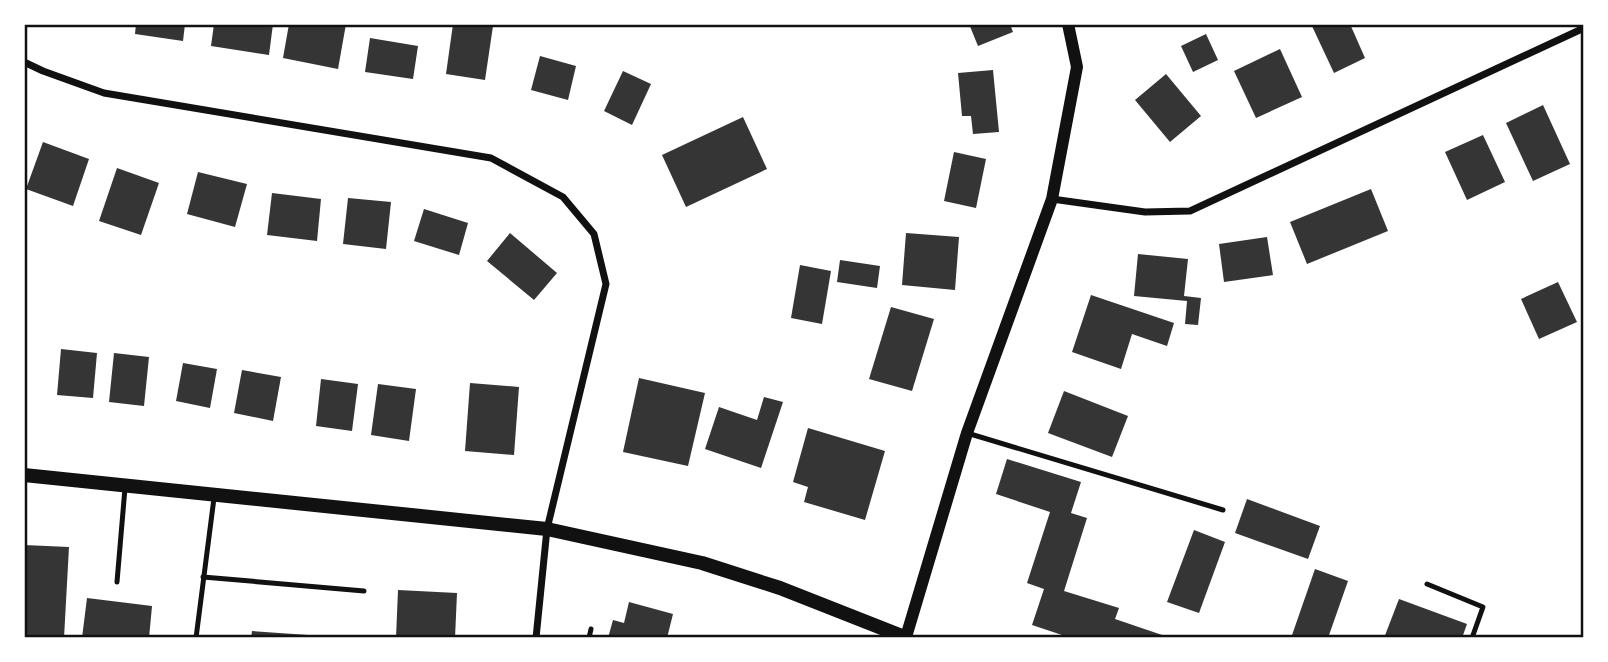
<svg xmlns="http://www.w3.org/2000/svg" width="1608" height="662" viewBox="0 0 1608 662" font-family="'Nunito Sans',sans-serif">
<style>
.building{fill:#353535}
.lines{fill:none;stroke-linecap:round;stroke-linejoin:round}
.service{stroke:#111;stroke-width:5}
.minor{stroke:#111;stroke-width:7}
.tertiary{stroke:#111;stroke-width:12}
.secondary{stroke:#111;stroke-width:14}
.neatline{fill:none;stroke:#111;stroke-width:2.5}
</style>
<rect width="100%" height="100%" fill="#fff"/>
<g class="building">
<polygon points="136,24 185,24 183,41 135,34"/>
<polygon points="214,24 273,24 269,55 211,46"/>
<polygon points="289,24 346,24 338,69 283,58"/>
<polygon points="453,24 493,26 485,80 446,74"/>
<polygon points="969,24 1010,24 1013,32 978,46"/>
<polygon points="1311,24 1350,24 1365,58 1334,73"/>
<polygon points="1206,34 1218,60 1193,72 1181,46"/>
<polygon points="370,38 418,46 413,79 365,72"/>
<polygon points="1280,49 1302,97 1256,118 1234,71"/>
<polygon points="540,56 576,66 568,100 531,90"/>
<polygon points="993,70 999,132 973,134 971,116 962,116 958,73"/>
<polygon points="623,71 651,84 632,125 604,111"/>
<polygon points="1166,74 1201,116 1170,142 1135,100"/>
<polygon points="1543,105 1570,164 1533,181 1506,123"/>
<polygon points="743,117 767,169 686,207 662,155"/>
<polygon points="1483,135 1505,182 1467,200 1445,152"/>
<polygon points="43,142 89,159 73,206 26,189"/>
<polygon points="954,152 986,159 976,208 944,201"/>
<polygon points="117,168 159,183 141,235 99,221"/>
<polygon points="198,172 247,184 235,227 187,214"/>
<polygon points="1371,189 1388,231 1307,264 1290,222"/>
<polygon points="272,193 321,199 317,241 267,235"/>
<polygon points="348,198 391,202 386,249 343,244"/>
<polygon points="424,209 468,223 459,255 414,241"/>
<polygon points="510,233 557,273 534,300 487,261"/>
<polygon points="906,233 959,237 955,290 902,285"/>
<polygon points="1267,237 1273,275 1224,282 1219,244"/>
<polygon points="1138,254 1188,259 1184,296 1201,298 1198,325 1185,324 1187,301 1134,296"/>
<polygon points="840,260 880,266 877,288 837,282"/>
<polygon points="800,265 831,271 822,324 791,318"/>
<polygon points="1558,282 1577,322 1539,339 1521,299"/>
<polygon points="1091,295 1174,323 1167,346 1132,334 1121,369 1072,352"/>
<polygon points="891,307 934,319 912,391 869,379"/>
<polygon points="61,349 97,353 93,398 57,395"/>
<polygon points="114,353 149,357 144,406 109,402"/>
<polygon points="183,363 217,369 210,408 176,401"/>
<polygon points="242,370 281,377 273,421 234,413"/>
<polygon points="639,378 705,393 688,466 623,452"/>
<polygon points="321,379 358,384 352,431 316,426"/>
<polygon points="470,383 519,387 514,455 465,451"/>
<polygon points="378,384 416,389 409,441 371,435"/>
<polygon points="1064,391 1128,416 1112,457 1048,433"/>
<polygon points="764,397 783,402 761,468 705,449 719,407 757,420"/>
<polygon points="808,428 885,451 865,520 804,502 808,487 793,482"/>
<polygon points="1007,459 1081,482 1071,513 1087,518 1064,591 1119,608 1115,619 1171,638 1071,638 1032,625 1044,589 1027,583 1050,512 996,494"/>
<polygon points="1247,499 1320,526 1308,559 1235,533"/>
<polygon points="1194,530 1225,542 1199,613 1167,602"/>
<polygon points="24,545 69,547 64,638 24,638"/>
<polygon points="1315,569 1348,581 1328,638 1291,638"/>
<polygon points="398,590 457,593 455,638 396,638"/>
<polygon points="87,598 152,606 149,638 82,638"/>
<polygon points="1399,599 1467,624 1462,638 1384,638"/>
<polygon points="629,602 673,614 667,638 608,638 613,620 624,623"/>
<polygon points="252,631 308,635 307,638 251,638"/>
</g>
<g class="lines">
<g class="service">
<polyline points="967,433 1223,510"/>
<polyline points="203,577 364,591"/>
<polyline points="117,582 125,488"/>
<polyline points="1427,584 1483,607 1472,638"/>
<polyline points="196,638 214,498"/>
<polyline points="589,638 591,629"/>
</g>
<g class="minor">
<polyline points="24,62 43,71 104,93 491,158 563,197 594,234 606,284 547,529 536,638"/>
<polyline points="1052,199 1145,212 1190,211 1584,28"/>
</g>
<polyline class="tertiary" points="906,637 967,433 1052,199 1077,67 1068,24"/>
<polyline class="secondary" points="24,475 547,529 702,563 780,588 907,638"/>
</g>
<rect width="1608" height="662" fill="none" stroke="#ffffff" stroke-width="52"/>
<rect x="26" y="26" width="1556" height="610" class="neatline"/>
</svg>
